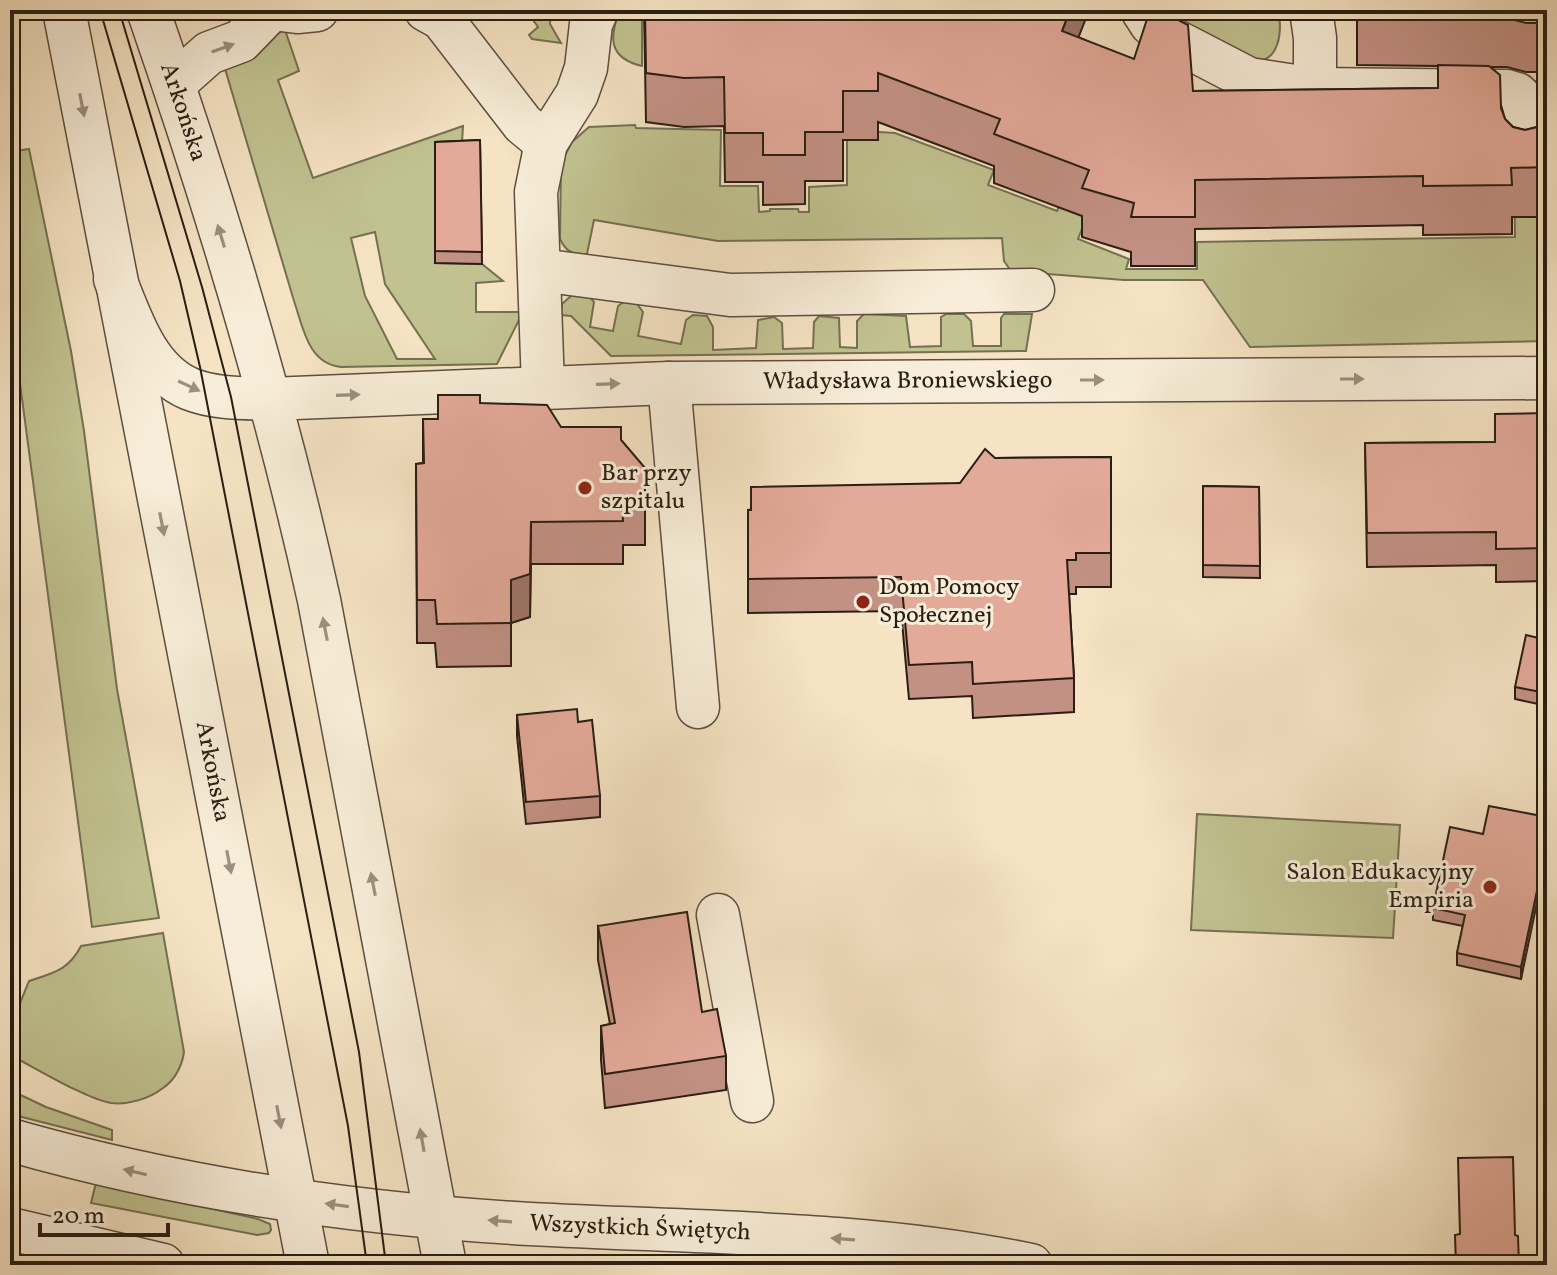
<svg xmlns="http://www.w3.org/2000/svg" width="1557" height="1275" viewBox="0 0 1557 1275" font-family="Vollkorn,serif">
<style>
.green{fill:#c1c290;stroke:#757052;stroke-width:2;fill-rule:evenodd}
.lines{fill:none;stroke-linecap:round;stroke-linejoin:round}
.minor-casing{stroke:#5c4f3f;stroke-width:45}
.minor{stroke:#f8edd8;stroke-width:42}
.tram{stroke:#291e13;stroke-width:2}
.wall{fill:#c39184;stroke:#291e13;stroke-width:2}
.shaded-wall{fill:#9f766b;stroke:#291e13;stroke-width:2}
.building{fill:#e3a999;stroke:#291e13;stroke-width:2}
.oneway{fill:#9b907f}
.poi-dot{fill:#8f2418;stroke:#f8edd8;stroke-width:3}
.labels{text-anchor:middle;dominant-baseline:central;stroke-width:6;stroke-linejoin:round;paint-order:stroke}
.street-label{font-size:24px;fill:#291e13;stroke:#f8edd8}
.poi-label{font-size:24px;fill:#291e13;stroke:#f8edd8;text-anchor:start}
</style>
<rect width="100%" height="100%" fill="#f5e3c3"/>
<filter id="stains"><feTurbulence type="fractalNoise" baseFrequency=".0025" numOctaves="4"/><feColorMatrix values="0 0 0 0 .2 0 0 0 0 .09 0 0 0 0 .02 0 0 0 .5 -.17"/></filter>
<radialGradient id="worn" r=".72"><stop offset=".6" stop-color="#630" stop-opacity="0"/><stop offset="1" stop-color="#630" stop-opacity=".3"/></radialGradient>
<g class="green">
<polygon points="526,10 551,10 550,24 561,43 532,39 529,35 538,27"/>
<path d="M620,10H681L642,11V66C608,58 609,37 620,10Z"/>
<path d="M1171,10H1278C1283,28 1280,67 1251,59C1231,53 1194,29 1174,18Z"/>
<path d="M284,27L299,71L278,80L313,178L463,126L462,143H480V152L435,263L482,264L503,281L476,283V312H520L521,316L497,364L341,367C308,364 303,327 294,301L223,62ZM375,232L385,284L435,359H397L365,296L351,238Z"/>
<path d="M1532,81H1547V341L1250,347L1203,280H1124L1011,271L1004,261L1002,238L718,241L594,220L587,254C573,255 566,252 560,239L561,163L572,142L589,127L635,125L636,128L721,130L720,186H758L759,212L770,211V209H798L799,212H809V187L847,185V130L895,133L994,170L988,185L1057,211L1064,196L1091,206L1078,239L1129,259L1126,269H1197V242L1515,237L1514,167Z"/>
<polygon points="29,149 71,351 84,431 117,689 159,918 92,927 10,308 10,152"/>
<polygon points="572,295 589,296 594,302 590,327 613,331 618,306 625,301 637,304 643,312 638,336 681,344 686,320 693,315 707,316 713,327 713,350 756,348 758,320 774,317 782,323 783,349 813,348 814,322 819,316 839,318 840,347 857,348 857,321 864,314 906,316 910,347 941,346 941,317 946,314 964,314 971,321 973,346 1001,346 1001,318 1004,314 1032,314 1026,351 611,356 571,316 561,315 562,304"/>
<polygon points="1197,814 1400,825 1393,938 1191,930"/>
<path d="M163,933L184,1052C182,1066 175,1080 163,1088C149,1099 128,1105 111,1103C86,1099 34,1067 10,1055V1028L29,981C53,973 69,970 81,946Z"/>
<polygon points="10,1090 46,1107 112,1130 112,1140 10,1114"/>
<polygon points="96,1183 258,1219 270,1224 271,1230 269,1233 257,1235 91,1203"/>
</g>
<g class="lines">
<defs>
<g id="minor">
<path id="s1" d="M64,10L308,1265"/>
<path id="s2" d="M148,10C215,203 275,400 319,600L445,1265"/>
<polyline points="281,10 297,12 317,10"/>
<polyline points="426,10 442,19 523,124 546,143"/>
<polyline points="1142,10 1151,24 1166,36 1249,79 1315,89 1507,91 1517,94 1523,100 1525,155"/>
<polyline points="1311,10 1315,38 1315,89"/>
<polyline points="174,84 209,53 241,41 271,10"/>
<polyline points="540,270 730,295 1033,290"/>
<path id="s3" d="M115,279C131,319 147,371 190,389C215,399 244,398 270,399L669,383L1547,378"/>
<polyline points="669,383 698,707"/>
<polyline points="543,386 536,192 546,143 577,94 586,68 591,24 597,10"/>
<polyline points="718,915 752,1101"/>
<path id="s4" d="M10,1140C178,1188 355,1214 530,1224C698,1233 866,1231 1031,1265"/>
<polyline points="10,1229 163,1265"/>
</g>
</defs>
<use href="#minor" class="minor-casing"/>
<use href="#minor" class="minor"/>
<g class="tram">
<polyline points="100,10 180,281 200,367 348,1126 367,1265"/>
<polyline points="119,10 202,287 231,397 359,1052 386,1265"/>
</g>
</g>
<g class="wall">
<polygon points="644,10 1089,10 1078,37 1193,91 1438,88 1438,66 1357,65 1357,10 1547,10 1547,72 1526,72 1507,67 1490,67 1505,119 1513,127 1525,130 1537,127 1547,115 1547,217 1512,217 1512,234 1423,235 1423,225 1195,229 1195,266 1131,266 1131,252 1082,237 1082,216 994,183 994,166 878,122 878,140 843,140 843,181 805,181 805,204 763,205 763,182 725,182 724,126 684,127 646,122"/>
<polygon points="480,140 482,264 435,263 435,142"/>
<polygon points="480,403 561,427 621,440 645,468 645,545 623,545 623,564 531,564 530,617 511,623 511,666 437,667 435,643 417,643 416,464 423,463 423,419 438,419"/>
<polygon points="1547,413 1547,581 1496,582 1496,565 1367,567 1365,443 1495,442"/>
<polygon points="1111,457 1111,587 1076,587 1076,594 1069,594 1074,678 1074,712 973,718 972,696 909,699 901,611 748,613 748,510 960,483 995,458"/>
<polygon points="1203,486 1259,487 1260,578 1203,577"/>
<polygon points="1547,640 1547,728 1541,726 1541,715 1543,705 1515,699 1515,687"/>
<polygon points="517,715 578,722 600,796 600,817 526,824 517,736"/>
<polygon points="1547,817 1521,979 1457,965 1457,953 1463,926 1433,920 1433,908 1483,834"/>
<polygon points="598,926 702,1012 726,1056 726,1090 605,1108 601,1060 601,1026 610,1024 598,960"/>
</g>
<g class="shaded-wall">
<polygon points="1070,10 1089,10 1062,80 1062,31"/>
<polygon points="531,522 530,617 511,623 511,580"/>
<polygon points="1547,843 1547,855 1521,979 1521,967"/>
</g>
<g class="building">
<polygon points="645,10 1070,10 1062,31 1134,59 1150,10 1159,10 1188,25 1193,91 1438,88 1438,65 1489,66 1500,75 1501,108 1505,119 1513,127 1525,130 1537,127 1547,115 1547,167 1511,168 1512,185 1423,186 1423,176 1195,180 1195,217 1131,217 1134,203 1082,188 1089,170 994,134 1000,119 878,73 878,91 843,91 843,132 805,132 805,155 763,155 763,133 725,133 724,77 684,78 646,73"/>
<polygon points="1357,10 1547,10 1547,23 1526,23 1507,18 1357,16"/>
<polygon points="480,140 482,252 435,251 435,142"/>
<polygon points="438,395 480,395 480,403 547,405 561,427 621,427 621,440 645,468 645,503 622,503 623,521 531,522 530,574 511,580 511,623 437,624 435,600 417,600 416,464 424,463 423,419 438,419"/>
<polygon points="1547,413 1547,548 1496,549 1496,532 1367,533 1365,443 1495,442 1495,414"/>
<polygon points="985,449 995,458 1111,457 1111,553 1076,553 1076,560 1067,560 1074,678 973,684 972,662 909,665 901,577 748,579 748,510 751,510 751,487 960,483"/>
<polygon points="1203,486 1259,487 1260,566 1203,565"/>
<polygon points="1526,635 1547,640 1547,716 1541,715 1546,693 1515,687"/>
<polygon points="577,709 578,722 592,720 600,796 526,802 517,715"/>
<polygon points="1489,806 1547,817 1547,843 1521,967 1457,953 1465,915 1433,908 1450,827 1483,834"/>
<polygon points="687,912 702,1012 717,1009 726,1056 605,1074 601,1026 615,1023 598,926"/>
<polygon points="1513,1157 1515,1235 1518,1236 1519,1265 1456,1265 1455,1235 1460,1234 1458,1158"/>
</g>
<defs><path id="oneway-solid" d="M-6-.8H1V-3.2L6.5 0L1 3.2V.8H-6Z" transform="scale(2)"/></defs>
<g class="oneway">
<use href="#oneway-solid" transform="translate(223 48) rotate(-20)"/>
<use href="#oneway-solid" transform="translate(82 105) rotate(79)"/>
<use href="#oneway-solid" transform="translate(221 236) rotate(-107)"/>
<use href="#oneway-solid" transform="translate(1352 379)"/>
<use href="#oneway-solid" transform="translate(1092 380)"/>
<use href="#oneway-solid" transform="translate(608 384) rotate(-2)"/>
<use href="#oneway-solid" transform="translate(189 386) rotate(25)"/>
<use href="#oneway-solid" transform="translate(348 395) rotate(-2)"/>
<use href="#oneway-solid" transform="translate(162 524) rotate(79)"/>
<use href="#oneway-solid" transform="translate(325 629) rotate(-101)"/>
<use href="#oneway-solid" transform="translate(229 862) rotate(79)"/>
<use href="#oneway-solid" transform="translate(373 884) rotate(-101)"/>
<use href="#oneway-solid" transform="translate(279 1117) rotate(79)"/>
<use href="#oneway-solid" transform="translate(422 1140) rotate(-100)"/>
<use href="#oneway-solid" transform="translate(135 1172) rotate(-167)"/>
<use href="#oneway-solid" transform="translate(337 1205) rotate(-172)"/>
<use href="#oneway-solid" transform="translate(500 1221) rotate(-176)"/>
<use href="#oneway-solid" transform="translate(843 1239) rotate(-176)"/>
</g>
<g class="poi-dot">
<circle cx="585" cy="488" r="8"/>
<circle cx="863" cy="602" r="8"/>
<circle cx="1490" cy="887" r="8"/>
</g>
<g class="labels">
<g class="street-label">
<text stroke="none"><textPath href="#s2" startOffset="108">Arkońska</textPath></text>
<text stroke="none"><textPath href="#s3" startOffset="856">Władysława Broniewskiego</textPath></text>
<text stroke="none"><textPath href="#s1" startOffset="776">Arkońska</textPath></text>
<text stroke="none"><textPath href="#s4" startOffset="638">Wszystkich Świętych</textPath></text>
</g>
<g class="poi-label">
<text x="601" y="474">Bar przy<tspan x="601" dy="28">szpitalu</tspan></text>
<text x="879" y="588">Dom Pomocy<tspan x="879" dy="28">Społecznej</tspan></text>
<text x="1474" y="873" text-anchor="end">Salon Edukacyjny<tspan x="1474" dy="28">Empiria</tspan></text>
</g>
</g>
<rect width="1557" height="1275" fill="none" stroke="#f5e3c3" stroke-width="40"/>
<rect x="12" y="12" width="1533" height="1251" fill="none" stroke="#291e13" stroke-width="4"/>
<rect x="20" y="20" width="1517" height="1235" fill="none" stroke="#291e13" stroke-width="2"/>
<path d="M40 1223v12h128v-12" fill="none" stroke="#291e13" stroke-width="4"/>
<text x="52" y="1223" font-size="24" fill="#291e13" stroke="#f8edd8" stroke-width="6" paint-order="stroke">20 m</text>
<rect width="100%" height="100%" filter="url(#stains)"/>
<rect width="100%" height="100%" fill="url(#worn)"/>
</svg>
